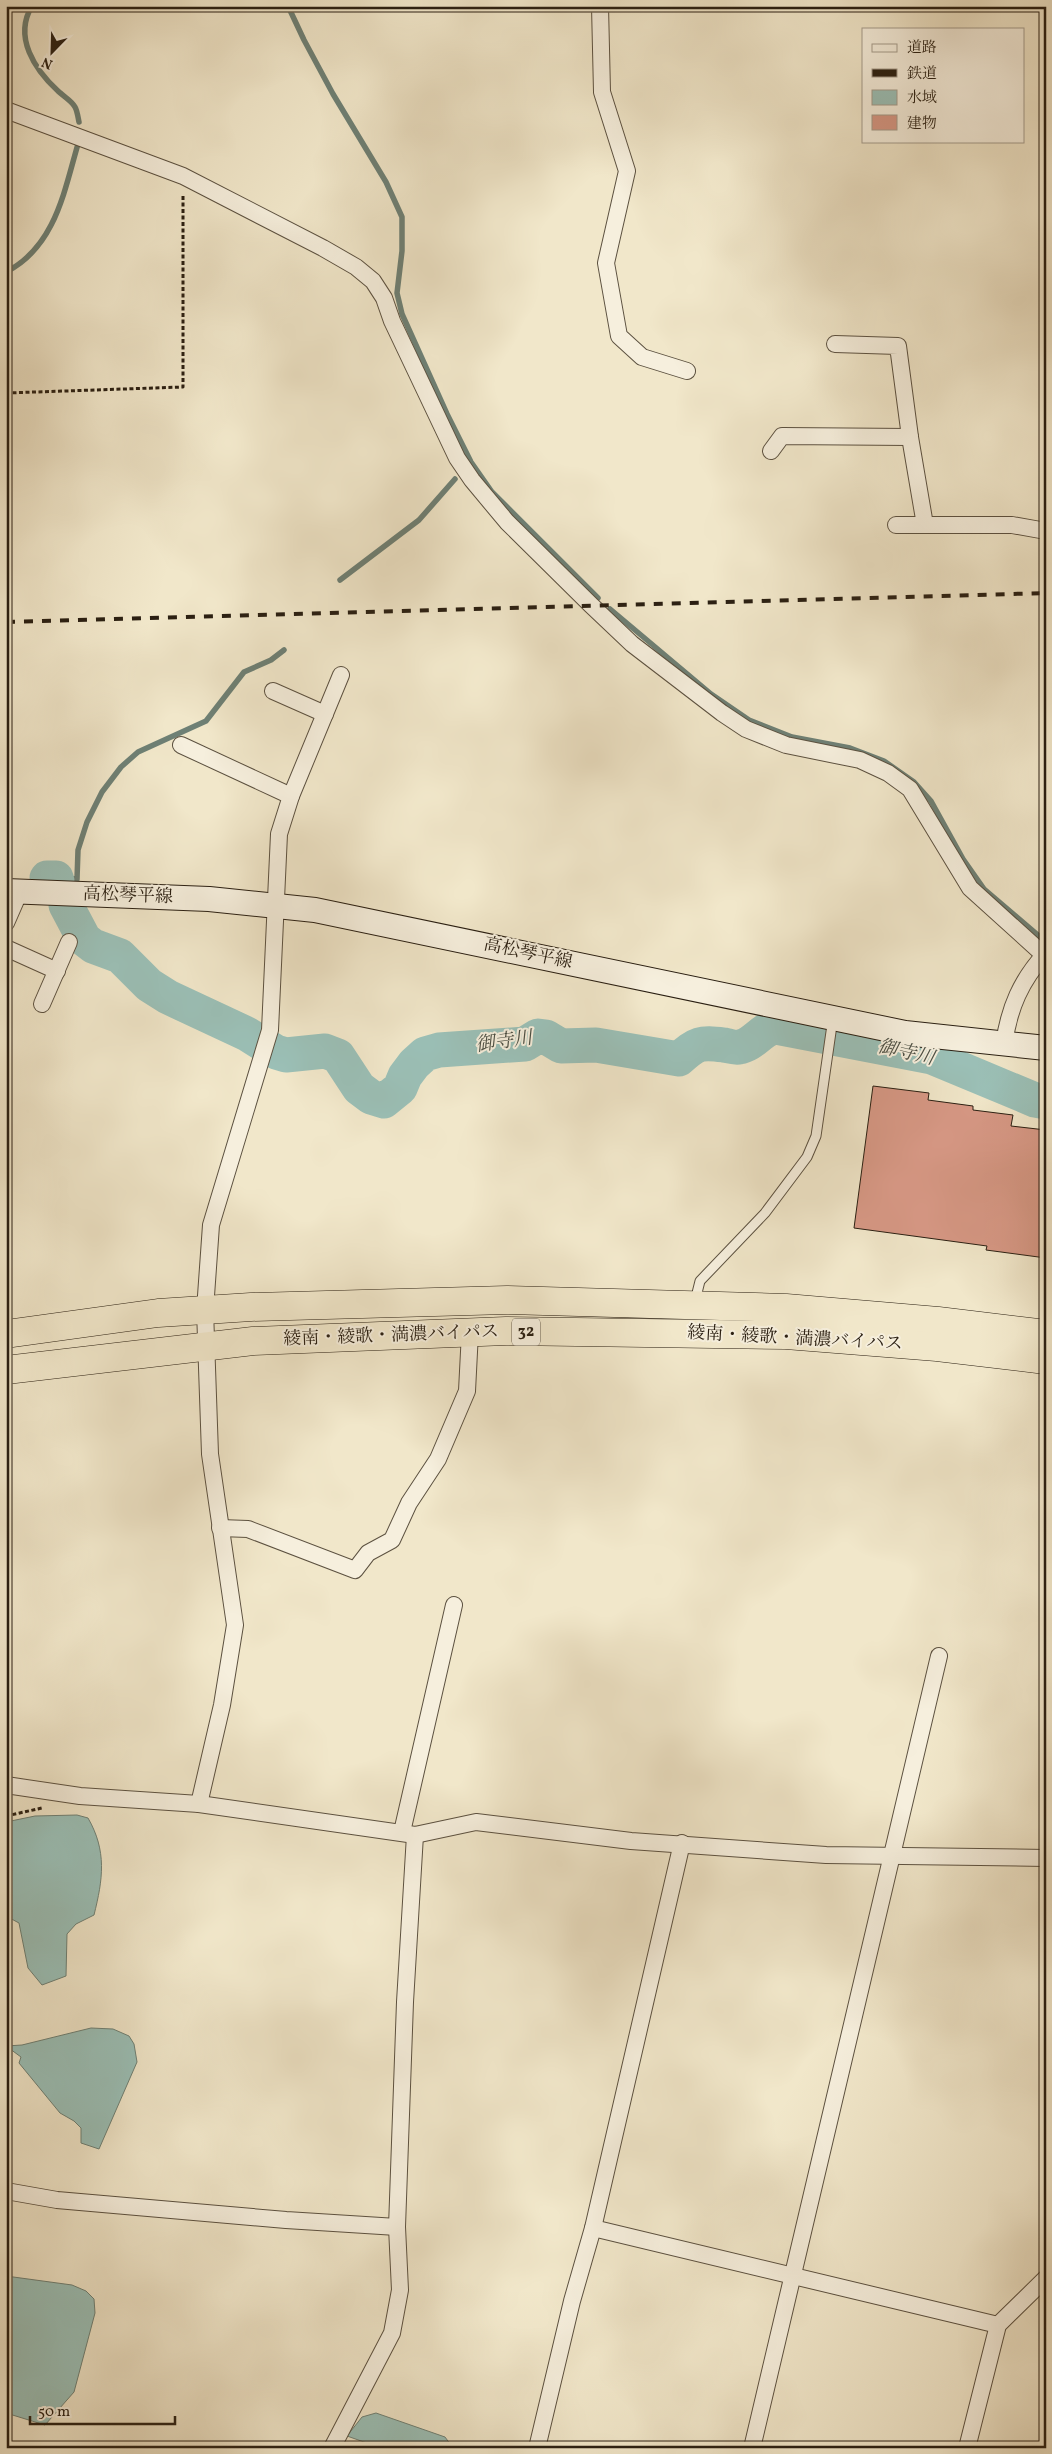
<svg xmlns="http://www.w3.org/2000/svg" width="1052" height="2454" viewBox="0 0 1052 2454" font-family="Vollkorn,'Noto Serif JP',serif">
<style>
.water{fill:#9bc0b7;stroke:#6e8075}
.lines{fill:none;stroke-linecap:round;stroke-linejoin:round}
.stream{stroke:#6e8075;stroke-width:5.5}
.river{stroke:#9bc0b7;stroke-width:35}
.building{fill:#d79885;stroke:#2a1f12}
.service-casing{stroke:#5c5140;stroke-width:11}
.minor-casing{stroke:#5c5140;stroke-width:18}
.secondary-casing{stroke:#2a1f12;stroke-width:26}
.trunk-casing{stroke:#2a1f12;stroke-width:29}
.path{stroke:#2a1f12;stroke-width:3;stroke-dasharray:4 2.5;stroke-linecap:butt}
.service{stroke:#f6efdd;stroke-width:9}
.minor{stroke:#f6efdd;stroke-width:16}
.secondary{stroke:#f6efdd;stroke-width:24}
.trunk{stroke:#f1e7ca;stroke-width:28}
.rail{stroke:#2a1f12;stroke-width:4;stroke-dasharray:9 9;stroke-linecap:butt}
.labels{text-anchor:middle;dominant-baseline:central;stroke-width:4;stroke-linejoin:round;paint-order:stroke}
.shield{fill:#f6efdd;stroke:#675d4f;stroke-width:1}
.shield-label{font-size:16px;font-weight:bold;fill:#2a1f12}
.street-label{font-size:18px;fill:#2a1f12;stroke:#f6efdd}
.water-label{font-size:19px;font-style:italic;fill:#4c4f44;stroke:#f6efdd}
</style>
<rect width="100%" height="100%" fill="#f1e7ca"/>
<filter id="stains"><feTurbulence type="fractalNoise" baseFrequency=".004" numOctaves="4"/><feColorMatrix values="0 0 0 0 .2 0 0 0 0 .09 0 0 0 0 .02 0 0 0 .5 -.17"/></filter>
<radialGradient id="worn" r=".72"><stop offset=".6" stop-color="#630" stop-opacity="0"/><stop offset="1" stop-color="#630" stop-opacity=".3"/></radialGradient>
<g class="water">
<path d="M77,1815L88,1818C107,1851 103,1879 94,1915L76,1924L67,1934L66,1976L42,1985L28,1968L19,1923L6,1916V1822L35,1816Z"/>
<polygon points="91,2028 113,2029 129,2036 134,2044 137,2062 99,2149 81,2143 81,2128 74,2121 60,2113 19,2063 21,2057 6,2046 22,2045"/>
<polygon points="6,2276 72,2285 86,2291 94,2299 95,2313 74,2392 45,2425 6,2413"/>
<polygon points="376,2413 445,2437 453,2448 381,2448 347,2436 362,2417"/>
</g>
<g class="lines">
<g class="stream">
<path d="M32,6C13,37 35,70 58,91C63,96 72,101 75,107C77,110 78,117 79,122"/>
<polyline points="288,6 304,40 333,94 386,182 402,217 402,251 397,293 402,314 447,414 471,462 492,492 598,598"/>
<path d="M6,272C55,247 64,192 78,144"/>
<polyline points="340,580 419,520 455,479"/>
<polyline points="610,609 711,694 749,720 792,737 850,748 884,761 914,782 931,801 963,859 984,889 1046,942"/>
<polyline points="56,878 77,879 78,850 87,822 102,792 121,767 138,752 206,721 244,672 271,660 284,650"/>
</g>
<g class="river">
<polyline points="47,878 56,878 57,881"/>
<path d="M66,905L84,939L93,946L120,956L149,985L168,997L247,1034L276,1052L286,1055L325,1051L338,1056L359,1088L371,1097L384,1101L400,1088L405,1076L414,1064L425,1054L439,1050L525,1044L538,1036L546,1037L561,1046L596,1045L679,1059C697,1043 700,1042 724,1045C729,1046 735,1048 739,1047C754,1045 762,1028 776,1027L932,1057L1035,1100L1046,1102"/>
</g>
</g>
<polygon class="building" points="873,1086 929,1093 928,1100 973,1106 973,1110 1013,1115 1011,1126 1046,1130 1046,1258 986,1250 987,1246 854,1228"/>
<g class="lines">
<defs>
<polyline id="service" points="695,1301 700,1281 765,1213 807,1157 816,1136 833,1018"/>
<g id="minor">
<polyline points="600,6 602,92 627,171 606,263 619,336 642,357 687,371"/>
<polyline points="6,110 183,176 323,248 356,267 373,281 384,298 392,321 457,458 472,480 507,522 591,605 632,644 722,713 746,729 786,745 860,760 888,773 910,789 970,888 1044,955"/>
<polyline points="835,344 898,346 910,437 925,525"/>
<polyline points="771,451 782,436 910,437"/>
<polyline points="896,525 1012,525 1046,531"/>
<polyline points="273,691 325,714"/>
<polyline points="181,745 291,796"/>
<polyline points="6,923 20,891"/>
<polyline points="6,948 57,971"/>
<polyline points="42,1004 69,942"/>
<path d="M1004,1044C1009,1008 1021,980 1046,953"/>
<polyline points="220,1528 248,1529 355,1570 368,1553 392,1540 409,1503 438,1459 467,1391 470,1332"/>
<polyline points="6,1785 80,1796 199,1804 415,1835 476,1822 631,1841 826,1855 1046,1858"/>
<polyline points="199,1804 222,1705 235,1625 210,1454 205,1310 211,1225 270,1030 279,834 291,796 341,675"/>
<polyline points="402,1832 454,1605"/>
<polyline points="6,2191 57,2200 286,2220 397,2227"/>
<polyline points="593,2228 998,2325"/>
<polyline points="332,2448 392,2333 400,2290 397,2227 405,2002 415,1835"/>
<polyline points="537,2448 572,2301 593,2228 682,1843"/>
<polyline points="752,2448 939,1656"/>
<polyline points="967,2448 998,2325 1046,2278"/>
</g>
<polyline id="secondary" points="6,891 209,899 315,910 905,1033 1046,1048"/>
<g id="trunk">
<polyline points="6,1334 158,1313 251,1307 507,1300 786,1308 938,1321 1046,1334"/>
<polyline points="6,1370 253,1341 506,1331 786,1335 937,1347 1046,1360"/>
</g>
</defs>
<use href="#service" class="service-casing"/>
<use href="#minor" class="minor-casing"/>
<use href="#secondary" class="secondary-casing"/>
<use href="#trunk" class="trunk-casing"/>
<g class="path">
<polyline points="6,393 183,387 183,194"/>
<polyline points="6,1816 42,1808"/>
</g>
<use href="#service" class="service"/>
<use href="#minor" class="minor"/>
<use href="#secondary" class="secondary"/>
<use href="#trunk" class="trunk"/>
<polyline class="rail" points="6,622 1046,593"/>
</g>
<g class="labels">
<rect class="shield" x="512" y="1318.5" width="28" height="27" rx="4"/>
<g class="shield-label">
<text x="526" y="1332">32</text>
</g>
<g class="street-label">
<text transform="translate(128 896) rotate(2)">高松琴平線</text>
<text transform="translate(528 954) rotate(12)">高松琴平線</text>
<text transform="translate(391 1336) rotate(-2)">綾南・綾歌・満濃バイパス</text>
<text transform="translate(795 1339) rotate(3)">綾南・綾歌・満濃バイパス</text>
</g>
<g class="water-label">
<text transform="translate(504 1042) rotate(-8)">御寺川</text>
<text transform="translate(906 1053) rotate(13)">御寺川</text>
</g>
</g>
<rect width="1052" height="2454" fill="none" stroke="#f1e7ca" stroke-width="25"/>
<rect x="8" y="8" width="1037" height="2439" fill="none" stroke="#2a1f12" stroke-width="2.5"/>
<rect x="12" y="12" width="1027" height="2429" fill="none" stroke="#2a1f12"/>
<rect x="862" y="28" width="162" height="115" fill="#f6efdd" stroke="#a49c8c"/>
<rect x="872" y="44" width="25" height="8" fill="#f6efdd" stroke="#a49c8c"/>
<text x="907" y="52" font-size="15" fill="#2a1f12">道路</text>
<rect x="872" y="69" width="25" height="8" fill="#2a1f12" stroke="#a49c8c"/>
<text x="907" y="78" font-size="15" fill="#2a1f12">鉄道</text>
<rect x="872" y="90" width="25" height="15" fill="#9bc0b7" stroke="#a49c8c"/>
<text x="907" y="102" font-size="15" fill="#2a1f12">水域</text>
<rect x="872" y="115" width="25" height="15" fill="#d79885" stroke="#a49c8c"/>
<text x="907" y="128" font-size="15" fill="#2a1f12">建物</text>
<g transform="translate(52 52) rotate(203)" stroke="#f6efdd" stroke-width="4" paint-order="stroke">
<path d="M0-4L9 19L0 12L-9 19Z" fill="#2a1f12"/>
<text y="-8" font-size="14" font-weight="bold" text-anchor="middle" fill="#2a1f12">N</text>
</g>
<path d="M30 2416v8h145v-8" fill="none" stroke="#2a1f12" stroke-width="2.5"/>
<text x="38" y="2416" font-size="15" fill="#2a1f12" stroke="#f6efdd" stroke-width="4" paint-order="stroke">50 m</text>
<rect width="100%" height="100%" filter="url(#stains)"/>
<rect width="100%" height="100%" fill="url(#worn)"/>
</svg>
